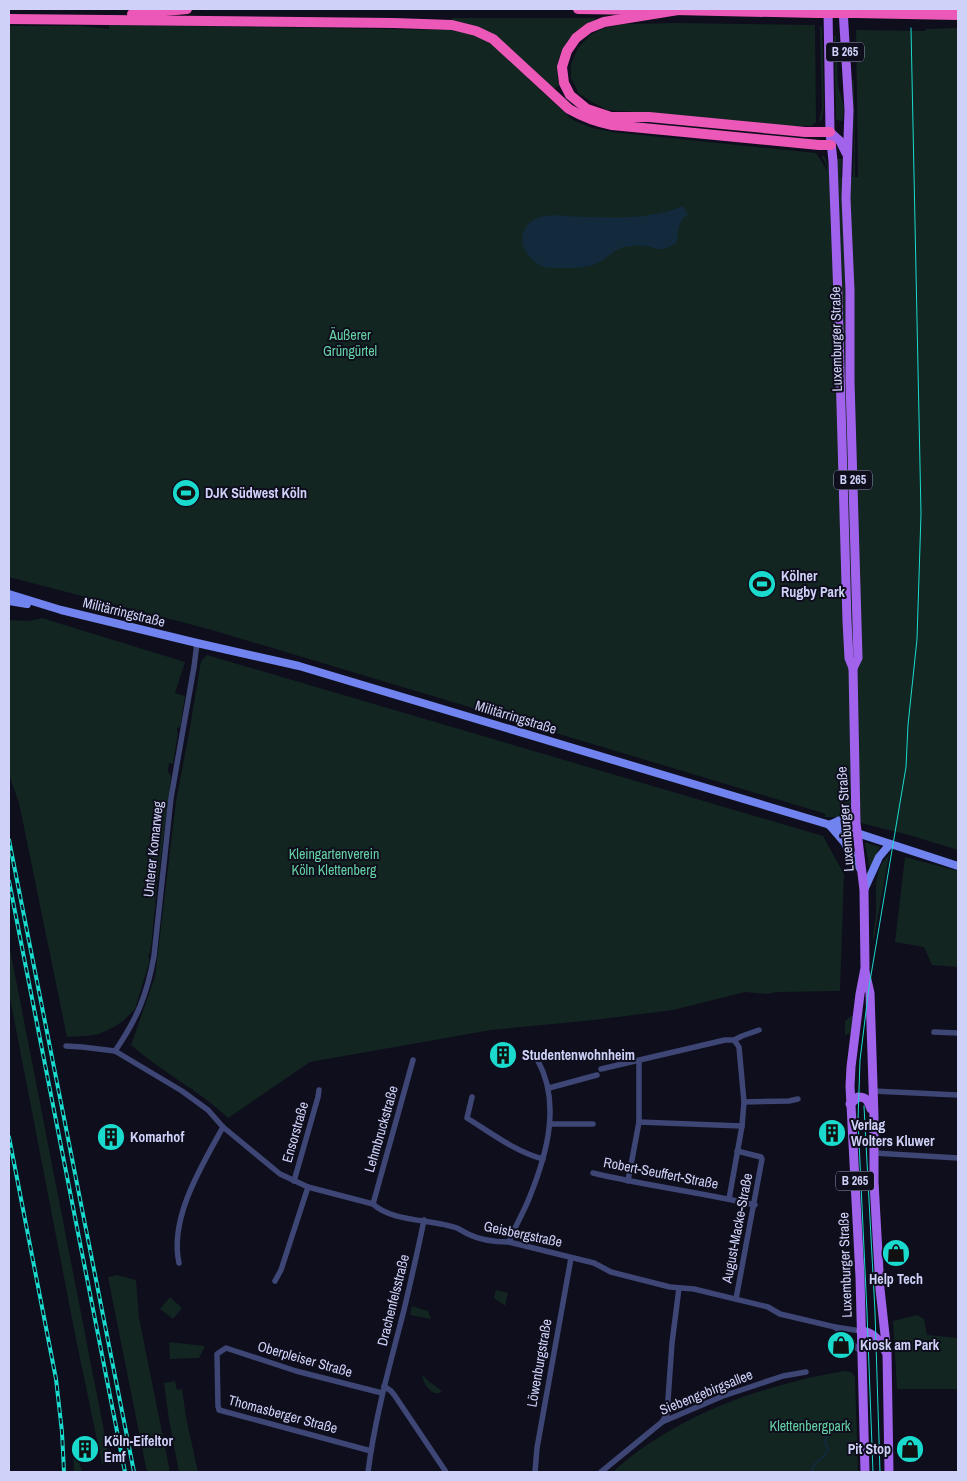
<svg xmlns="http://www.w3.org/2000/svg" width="967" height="1481" viewBox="0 0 967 1481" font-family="'Archivo Narrow',sans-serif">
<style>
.green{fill:#122521}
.water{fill:#122a3c}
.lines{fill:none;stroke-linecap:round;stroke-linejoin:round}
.stream{stroke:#122a3c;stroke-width:2}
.minor{stroke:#3e4676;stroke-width:5.5}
.secondary{stroke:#7183ee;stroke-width:8}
.primary{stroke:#a263ec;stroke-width:9}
.motorway{stroke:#eb58b7;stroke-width:10}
.tram{stroke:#1adacd;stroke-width:1}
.rail-casing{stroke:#1adacd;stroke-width:4}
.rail{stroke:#0e0e1c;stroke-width:2;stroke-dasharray:5.5;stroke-linecap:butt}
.motorway-bridge{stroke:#eb58b7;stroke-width:10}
.labels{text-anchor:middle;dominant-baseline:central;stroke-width:4;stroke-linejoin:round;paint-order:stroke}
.shield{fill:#0e0e1c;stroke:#9596b7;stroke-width:1}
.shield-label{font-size:12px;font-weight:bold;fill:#cfd1f9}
.park-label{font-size:14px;fill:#65d0a3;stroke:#0e0e1c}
.street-label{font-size:14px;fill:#cfd1f9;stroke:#0e0e1c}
.poi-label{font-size:14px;font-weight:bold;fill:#cfd1f9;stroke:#0e0e1c;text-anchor:start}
</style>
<rect width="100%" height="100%" fill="#0e0e1c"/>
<g class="green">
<path d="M452,18H595V20C567,34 553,54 559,86L553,89L534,70L491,33L470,24L452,21Z"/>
<polygon points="677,23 815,25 816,122 811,126 786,126 666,114 607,110 590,101 579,94 571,78 571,64 578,48 590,35 604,28 623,24"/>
<path d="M109,25L454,30L475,35L489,42L514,64L540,90L573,120L592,128L612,132L816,153L827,170V166L822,157L823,155C829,162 827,171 833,178L836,159H842L841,177H853L854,139L852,80H854L855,138V177H858L856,30L926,31V29L958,28V850L909,835L837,817H824L826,814L212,630L9,577V26H80L109,29Z"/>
<polygon points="820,27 822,27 824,108 822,119 820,122 819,120 822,109"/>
<polygon points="834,36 836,36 838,86 844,106 843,121 836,120"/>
<polygon points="42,618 185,662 175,693 185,696 180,727 177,728 177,731 178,733 173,764 169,763 168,771 171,777 158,880 156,881 157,886 152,938 150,952 148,956 149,958 149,963 135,1009 123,1021 114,1027 99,1034 85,1036 67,1037 19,803 9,775 9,620 29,621"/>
<path d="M207,655L823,836L844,874L840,991L776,992L767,994L745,992L673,1010L594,1020L491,1030L310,1062L228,1118C199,1090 161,1072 131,1045L155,977L176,801L189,733L201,661Z"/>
<polygon points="865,843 867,843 880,847 875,857 870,872"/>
<path d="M889,855L874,939H873C873,930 876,920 876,911C877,891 872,870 889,855Z"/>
<polygon points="905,857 958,871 958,967 932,965 924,947 895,942"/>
<polygon points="9,944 110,1462 102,1464 75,1334 9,993"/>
<polygon points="851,1016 854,1016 851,1033 845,1035 845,1021"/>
<polygon points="117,1275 136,1280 139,1318 170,1472 147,1472 108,1277"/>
<polygon points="496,1290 508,1293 505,1306 494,1298"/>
<polygon points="170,1297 182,1308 173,1319 160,1309"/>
<polygon points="412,1306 428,1311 431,1319 410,1315"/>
<polygon points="917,1315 924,1319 927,1335 958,1338 958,1389 897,1389 893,1321"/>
<polygon points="169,1342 205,1346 199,1358 170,1359"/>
<path d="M845,1371L851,1372L855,1377L858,1472H613C662,1427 729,1398 793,1382C810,1377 828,1374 845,1371Z"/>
<path d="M424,1376L427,1380L442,1391C433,1399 424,1384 422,1377Z"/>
<polygon points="175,1381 177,1390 182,1389 186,1417 198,1472 179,1472 169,1420 164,1383"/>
<polygon points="75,1448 82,1472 74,1472 73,1449"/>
</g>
<path class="water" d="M683,206L688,215C676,221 680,232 676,243C672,245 667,249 662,249C656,250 650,246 644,246C638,245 630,246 625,247C615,249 607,258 598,263C585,269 568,268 553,268C529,269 510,236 532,221C547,211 568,217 585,217C617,218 653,219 683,206Z"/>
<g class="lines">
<g class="stream">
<polyline points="818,1461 824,1456 828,1449 825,1442 830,1426"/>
<polyline points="811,1472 814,1465 818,1461"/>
</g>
<g class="minor">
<polyline points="934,1032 958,1033"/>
<polyline points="734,1040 742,1036 759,1030"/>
<path d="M66,1046L82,1047L115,1051L182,1091L208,1110L223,1127L280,1174L308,1187L373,1204C392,1222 432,1219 457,1228C461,1230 464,1232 468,1234C480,1240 495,1242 509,1242L594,1263L611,1272L670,1287L694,1289L768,1307L780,1314L835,1327L861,1331"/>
<path d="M115,1051C137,1019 147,995 154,956L171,798L194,667L197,643"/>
<polyline points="601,1069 725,1040 734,1040"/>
<polyline points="549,1088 597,1075"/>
<polyline points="873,1091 958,1095"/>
<path d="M472,1097L467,1118C491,1133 516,1152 543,1159"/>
<polyline points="744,1102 789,1101 798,1099"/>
<polyline points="639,1122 742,1126"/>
<polyline points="550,1124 593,1124"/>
<polyline points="874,1153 958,1158"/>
<path d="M593,1173C646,1186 701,1192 755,1205"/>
<polyline points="294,1181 318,1097 319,1090"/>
<polyline points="628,1181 639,1122 639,1061"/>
<polyline points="729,1199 742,1126 744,1102 739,1047 734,1040"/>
<polyline points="373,1204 413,1060"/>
<path d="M509,1242C515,1226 524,1212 530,1196C547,1154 561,1103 538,1061"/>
<path d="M179,1263C169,1218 202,1165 223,1127"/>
<polyline points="275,1281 281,1270 308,1187"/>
<polyline points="736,1299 762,1159 761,1157 737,1151"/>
<polyline points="835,1327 861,1352"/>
<polyline points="384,1386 391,1391 395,1396 446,1472"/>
<polyline points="662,1422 667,1414 672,1343 679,1288"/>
<polyline points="371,1451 219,1410 218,1406 217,1354 226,1348 296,1371 382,1393"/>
<path d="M368,1472C375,1417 390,1364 404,1310C411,1280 418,1250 424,1220"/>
<polyline points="535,1472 537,1448 571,1258"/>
<polyline points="601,1472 662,1422 723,1396 783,1376 806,1372"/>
</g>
<g class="secondary">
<polyline points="9,594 61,610 197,643 299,666 857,833 958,866"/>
<polyline points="9,601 27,604"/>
<polyline points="829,825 844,818 856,804"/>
<polyline points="831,827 844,842 861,870"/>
<polyline points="864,890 879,857 890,844"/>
</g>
<g class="primary">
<polyline points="828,9 830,132 833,161 838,297 847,621 849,658 853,668 856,823 864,890 865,968 860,994 851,1067 850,1086 860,1277 865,1472"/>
<polyline points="843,9 849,110 846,198 850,290 850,381 858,658 853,668"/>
<polyline points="830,132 840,141 846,153"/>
<polyline points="865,971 870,993 874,1116 874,1182 880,1289 887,1353 889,1472"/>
<path d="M850,1104L858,1097C867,1097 868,1101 871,1109"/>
<path d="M861,1331C873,1332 881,1342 886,1352"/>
</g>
<g class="motorway">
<polyline points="578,9 649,10"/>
<polyline points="674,10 817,13"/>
<polyline points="678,10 604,22 589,28 576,38 567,51 562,67 564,83 570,95 587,109 611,117 649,117 805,132 830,132"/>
<polyline points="855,13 958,15"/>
<polyline points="132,14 187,9"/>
<path d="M9,19L394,23L452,25L476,31L493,39L569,109C583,117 596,122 612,125L819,145H831"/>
</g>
<g class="tram">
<polyline points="864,1106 875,1312 880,1472"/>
<polyline points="873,1472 867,1313 858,1120 860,1060 869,987 906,767 908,725 917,639 921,514 911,28"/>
</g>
<defs>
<g id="rail">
<polyline points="9,840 134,1472"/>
<polyline points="9,881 125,1472"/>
<polyline points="9,1137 56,1379 62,1432 64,1472"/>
</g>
</defs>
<use href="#rail" class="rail-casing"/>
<use href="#rail" class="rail"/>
<polyline class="motorway-bridge" points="817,13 855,13"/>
</g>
<defs>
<symbol id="stadium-disc" viewBox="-11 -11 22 22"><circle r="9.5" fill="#1adacd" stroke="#0e0e1c"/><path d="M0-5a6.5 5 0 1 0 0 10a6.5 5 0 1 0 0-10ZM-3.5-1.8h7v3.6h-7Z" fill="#111"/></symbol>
<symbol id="building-disc" viewBox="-11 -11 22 22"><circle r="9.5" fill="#1adacd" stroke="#0e0e1c"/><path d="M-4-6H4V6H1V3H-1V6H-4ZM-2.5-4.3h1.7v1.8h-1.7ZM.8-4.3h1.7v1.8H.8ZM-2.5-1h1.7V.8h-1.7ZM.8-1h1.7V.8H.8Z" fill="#111"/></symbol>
<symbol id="shop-disc" viewBox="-11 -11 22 22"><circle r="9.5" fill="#1adacd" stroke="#0e0e1c"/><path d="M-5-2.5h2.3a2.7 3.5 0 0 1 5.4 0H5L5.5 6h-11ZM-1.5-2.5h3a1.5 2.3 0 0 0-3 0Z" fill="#111"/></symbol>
</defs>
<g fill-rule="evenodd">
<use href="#stadium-disc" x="170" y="477" width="32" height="32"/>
<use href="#stadium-disc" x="746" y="568" width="32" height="32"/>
<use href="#building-disc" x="487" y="1039" width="32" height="32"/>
<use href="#building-disc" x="816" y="1117" width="32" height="32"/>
<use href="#building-disc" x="95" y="1121" width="32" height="32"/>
<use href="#shop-disc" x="880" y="1237" width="32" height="32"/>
<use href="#shop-disc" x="825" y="1329" width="32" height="32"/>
<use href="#building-disc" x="69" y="1433" width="32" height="32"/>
<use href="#shop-disc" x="894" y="1433" width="32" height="32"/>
</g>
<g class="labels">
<g class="shield">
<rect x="826" y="42.5" width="38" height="19" rx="4"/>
<rect x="834" y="470.5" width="38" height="19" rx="4"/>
<rect x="836" y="1171.5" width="38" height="19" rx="4"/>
</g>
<g class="shield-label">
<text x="845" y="52">B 265</text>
<text x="853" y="480">B 265</text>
<text x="855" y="1181">B 265</text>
</g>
<g class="park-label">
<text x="350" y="335">Äußerer<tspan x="350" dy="16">Grüngürtel</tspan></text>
<text x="334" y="854">Kleingartenverein<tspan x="334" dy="16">Köln Klettenberg</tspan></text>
<text x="810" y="1426">Klettenbergpark</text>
</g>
<g class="street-label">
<text transform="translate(836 339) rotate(-91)">Luxemburger Straße</text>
<text transform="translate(124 612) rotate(14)">Militärringstraße</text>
<text transform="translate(516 717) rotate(17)">Militärringstraße</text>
<text transform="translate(845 819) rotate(-94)">Luxemburger Straße</text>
<text transform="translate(153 849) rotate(-84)">Unterer Komarweg</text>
<text transform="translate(381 1129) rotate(-74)">Lehmbruckstraße</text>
<text transform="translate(295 1132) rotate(-74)">Ensorstraße</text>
<text transform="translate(661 1173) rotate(11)">Robert-Seuffert-Straße</text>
<text transform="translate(737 1228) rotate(-79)">August-Macke-Straße</text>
<text transform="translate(523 1234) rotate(12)">Geisbergstraße</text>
<text transform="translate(845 1265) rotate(-92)">Luxemburger Straße</text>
<text transform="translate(393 1300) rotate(-76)">Drachenfelsstraße</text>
<text transform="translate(305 1359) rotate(16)">Oberpleiser Straße</text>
<text transform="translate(539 1363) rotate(-80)">Löwenburgstraße</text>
<text transform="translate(706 1392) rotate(-22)">Siebengebirgsallee</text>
<text transform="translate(283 1414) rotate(15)">Thomasberger Straße</text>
</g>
<g class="poi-label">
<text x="205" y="493">DJK Südwest Köln</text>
<text x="781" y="576">Kölner<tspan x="781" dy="16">Rugby Park</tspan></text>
<text x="522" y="1055">Studentenwohnheim</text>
<text x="851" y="1125">Verlag<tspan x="851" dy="16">Wolters Kluwer</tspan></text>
<text x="130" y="1137">Komarhof</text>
<text x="896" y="1279" text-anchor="middle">Help Tech</text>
<text x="860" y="1345">Kiosk am Park</text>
<text x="104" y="1441">Köln-Eifeltor<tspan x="104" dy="16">Emf</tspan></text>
<text x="891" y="1449" text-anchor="end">Pit Stop</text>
</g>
</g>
<rect width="967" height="1481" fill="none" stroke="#cfd1f9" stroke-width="20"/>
</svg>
